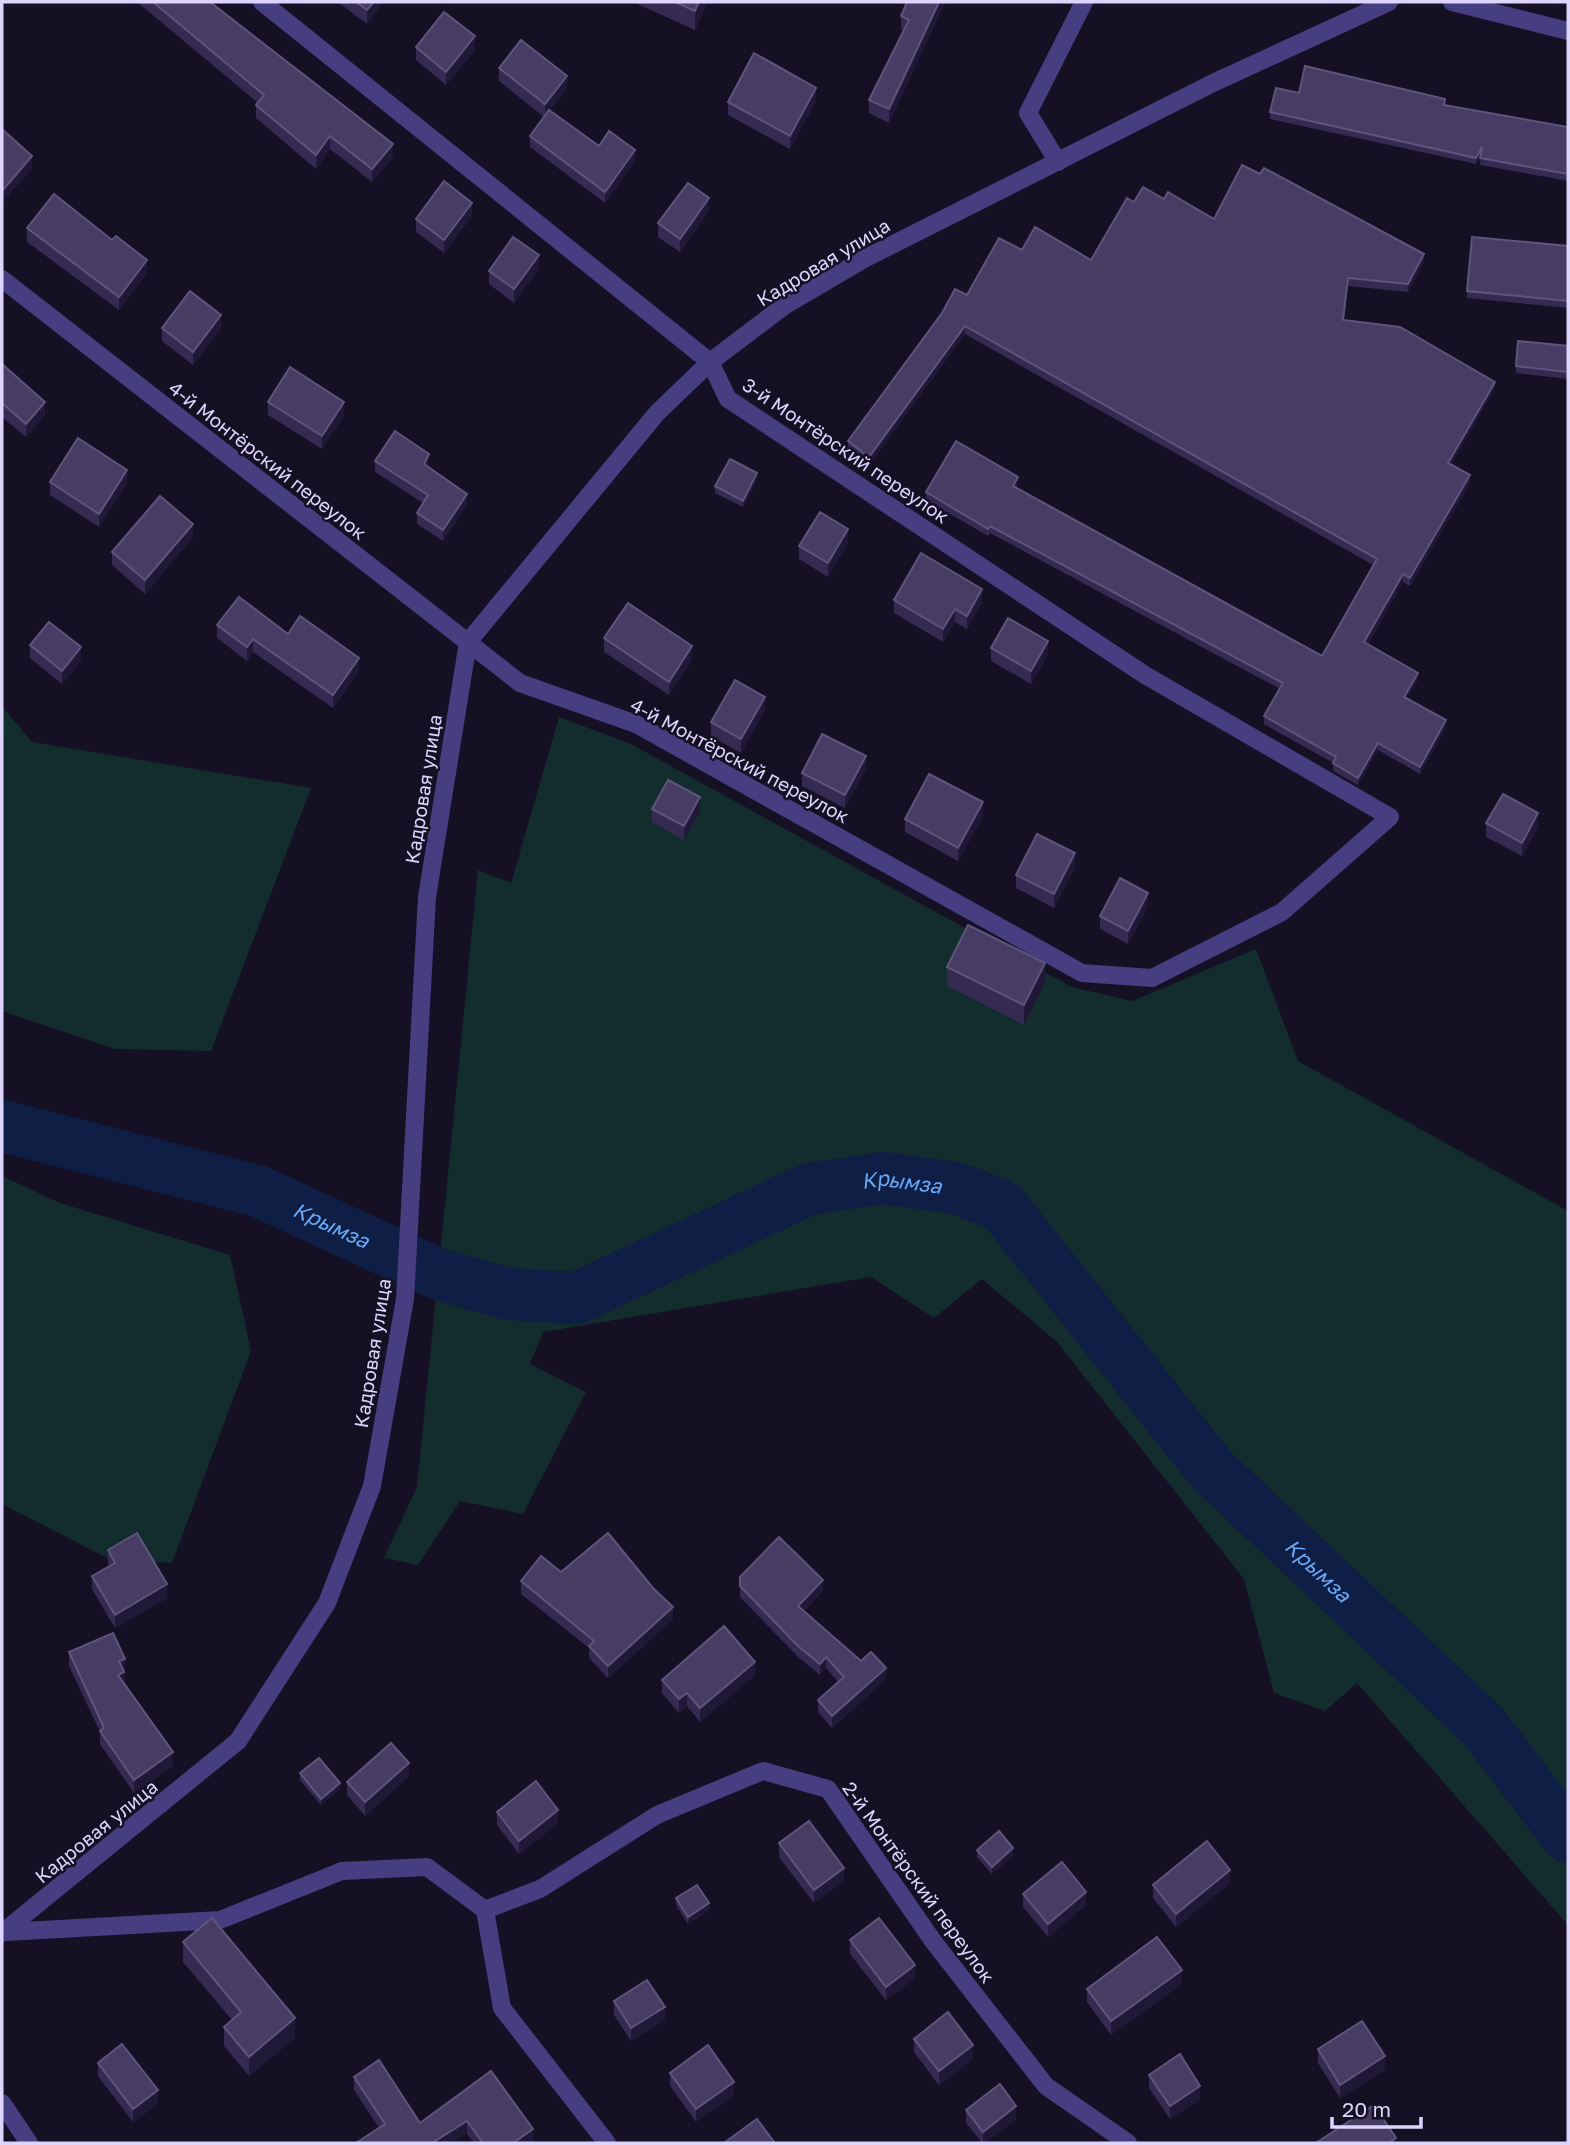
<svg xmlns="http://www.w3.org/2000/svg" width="1570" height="2145" viewBox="0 0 1570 2145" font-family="'Golos Text',sans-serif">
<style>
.green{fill:#132c2e}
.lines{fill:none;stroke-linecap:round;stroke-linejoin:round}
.river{stroke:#0f1e44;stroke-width:52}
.street{stroke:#463e81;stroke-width:18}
.wall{fill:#352a51}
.shaded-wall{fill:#201837}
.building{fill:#473c63;stroke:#5e547c;stroke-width:2}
.labels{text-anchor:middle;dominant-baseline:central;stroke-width:5;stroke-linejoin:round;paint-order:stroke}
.street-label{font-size:19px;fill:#ddd5fd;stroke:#151024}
.water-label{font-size:21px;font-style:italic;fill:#69a9f7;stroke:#151024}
</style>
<rect width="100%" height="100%" fill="#151024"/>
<g class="green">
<polygon points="2,706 32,742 311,788 211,1051 115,1049 2,1011"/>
<polygon points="559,717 631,744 1072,987 1132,1001 1256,949 1298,1061 1568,1211 1568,1925 1357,1683 1325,1711 1274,1693 1244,1579 1057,1342 982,1279 934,1318 871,1277 543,1332 530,1364 586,1392 523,1514 460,1501 418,1565 384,1558 417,1487 478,870 511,883"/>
<polygon points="2,1176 60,1203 230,1255 251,1351 172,1563 109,1559 2,1504"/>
</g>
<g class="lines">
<path class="river" id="s1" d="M2,1126L258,1191L438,1274L508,1294L577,1298L809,1189L883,1178L956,1188L1002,1206L1212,1470L1482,1725L1568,1837"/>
<g class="street">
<polyline points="1452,2 1568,31"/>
<polyline points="1058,162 1028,113 1084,2"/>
<polyline points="2,279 520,683 636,724 1082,973 1152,978 1282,912 1390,817 1145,675 728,399 710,362 262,2"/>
<polyline points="485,1910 540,1889 657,1815 763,1771 828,1789 933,1941 1046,2086 1128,2143"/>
<polyline points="6,1932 220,1920 342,1871 427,1867 485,1910 502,2008 607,2143"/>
<polyline points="2,1933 238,1741 327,1603 372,1486 405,1299 427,897 468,642 657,413 710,362 784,306 864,259 1213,83 1389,2"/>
<polyline points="2,2103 29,2143"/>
</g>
</g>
<g class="wall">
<polygon points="137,2 210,2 393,157 372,182 330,149 316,169 256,118 256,105 258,103"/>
<polygon points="338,2 383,2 367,24"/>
<polygon points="633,2 708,2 695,30"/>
<polygon points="907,2 945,2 889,123 869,113 869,100 904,31 901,29 901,16"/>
<polygon points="416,47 475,50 446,85 416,60"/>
<polygon points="499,68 567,89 550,110 599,146 635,161 605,203 530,147 530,136 544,117 499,81"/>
<polygon points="816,101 790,149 728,115 728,102"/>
<polygon points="1445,105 1568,127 1568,181 1480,165 1481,156 1476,164 1270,119 1270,112"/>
<polygon points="1164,199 1214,219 1424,262 1408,292 1348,286 1344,320 1495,389 1451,464 1470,483 1410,586 1403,582 1368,644 1418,680 1407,698 1446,728 1420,774 1378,750 1358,785 1333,771 1333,763 1264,724 1264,716 1280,689 990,533 988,536 926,500 926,492 1018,484 1016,488 1322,656 1373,565 965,334 869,465 848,449 848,441 967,295 1022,250 1091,260 1134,202"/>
<polygon points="709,211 680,252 658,237 658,223"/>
<polygon points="472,216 444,253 416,232 416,219"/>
<polygon points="27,228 147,273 119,310 27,242"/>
<polygon points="1568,246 1568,308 1467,298 1467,291"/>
<polygon points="539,268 514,303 489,284 489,271"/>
<polygon points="162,328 221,328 193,365 162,341"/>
<polygon points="1568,346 1568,379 1516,373 1516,366"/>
<polygon points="2,364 45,415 26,437 2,417"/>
<polygon points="268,402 344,415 322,449 268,415"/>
<polygon points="375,461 429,465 428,467 467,505 443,541 417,524 417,513 423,503 375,472"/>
<polygon points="757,480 743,507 715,493 715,486"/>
<polygon points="50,482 127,483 99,527 50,495"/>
<polygon points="193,537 145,594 112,565 112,552"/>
<polygon points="848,542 828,577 799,559 799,546"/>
<polygon points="894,600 982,602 967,629 955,622 943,642 894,613"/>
<polygon points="217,625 288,634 359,671 333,708 253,652 247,661 217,638"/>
<polygon points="604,638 692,659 669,695 604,652"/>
<polygon points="30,645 81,661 62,684 30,658"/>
<polygon points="991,648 1048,654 1031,684 991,661"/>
<polygon points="765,710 741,753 711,736 711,722"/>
<polygon points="866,769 845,808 802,786 802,773"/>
<polygon points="652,809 700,811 684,840 652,822"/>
<polygon points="983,816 958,861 905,832 905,819"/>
<polygon points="1486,823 1538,827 1522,856 1486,837"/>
<polygon points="1075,867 1054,908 1016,888 1016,875"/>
<polygon points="1148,906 1128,944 1100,929 1100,916"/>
<polygon points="947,967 1045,983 1024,1025 947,986"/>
<polygon points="108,1550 167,1598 115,1628 92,1589 92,1576 109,1566 108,1564"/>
<polygon points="561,1572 673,1619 608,1678 589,1658 589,1648 521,1594 521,1581"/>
<polygon points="740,1586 823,1591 804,1611 861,1661 886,1679 832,1728 818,1712 818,1700 838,1682 826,1668 820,1675 798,1657 740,1597"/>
<polygon points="69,1652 125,1659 124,1683 173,1766 134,1793 100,1744 100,1732 69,1666"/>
<polygon points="755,1675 700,1722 687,1706 679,1713 662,1693 662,1680"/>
<polygon points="300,1773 340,1789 321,1805 300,1780"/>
<polygon points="409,1776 365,1816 347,1795 347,1782"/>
<polygon points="497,1812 558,1823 519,1854 497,1825"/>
<polygon points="779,1843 844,1881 814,1903 779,1857"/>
<polygon points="977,1850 1013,1855 992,1874 977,1857"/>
<polygon points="1230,1883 1176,1927 1153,1898 1153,1885"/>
<polygon points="1023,1894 1086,1905 1048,1937 1023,1907"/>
<polygon points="676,1898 709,1910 688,1924 676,1905"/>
<polygon points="850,1940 915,1978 886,2000 850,1954"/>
<polygon points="183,1942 295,2038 249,2076 224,2046 224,2027 232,2020 183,1962"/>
<polygon points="1182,1984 1111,2035 1087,2002 1087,1989"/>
<polygon points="614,2001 665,2020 631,2041 614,2015"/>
<polygon points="914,2039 973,2059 939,2085 914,2052"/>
<polygon points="1318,2049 1385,2070 1340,2098 1318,2063"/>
<polygon points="98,2063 158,2104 133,2122 98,2076"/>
<polygon points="491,2071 533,2142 531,2143 474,2143 467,2134 379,2128 354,2090 354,2077 420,2123"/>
<polygon points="670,2073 734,2095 696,2122 670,2086"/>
<polygon points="1149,2075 1200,2099 1170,2119 1149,2088"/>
<polygon points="966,2110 1016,2119 985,2143 982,2143 966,2123"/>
</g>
<g class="shaded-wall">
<polygon points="374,2 383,2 367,24 367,10"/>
<polygon points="699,2 708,2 695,30 695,11"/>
<polygon points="939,2 945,2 889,123 889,109"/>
<polygon points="475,36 475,50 446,85 446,72"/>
<polygon points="567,76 567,89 545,117 545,104"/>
<polygon points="816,88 816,101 790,149 790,136"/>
<polygon points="330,136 330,149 316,169 316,155"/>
<polygon points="393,144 393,157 372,182 372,169"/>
<polygon points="1482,147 1482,154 1476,164 1476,158"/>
<polygon points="635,150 635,161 605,203 605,192"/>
<polygon points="32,156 32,169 2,203 2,191"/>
<polygon points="709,198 709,211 680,252 680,239"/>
<polygon points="472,203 472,216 444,253 444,240"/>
<polygon points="1424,254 1424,262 1408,292 1408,284"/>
<polygon points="539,255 539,268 514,303 514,289"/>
<polygon points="147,260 147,273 119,310 119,297"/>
<polygon points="221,315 221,328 193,365 193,352"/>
<polygon points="965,326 965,334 869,465 869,457"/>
<polygon points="1495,382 1495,389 1448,470 1448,463"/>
<polygon points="45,402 45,415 26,437 26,424"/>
<polygon points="344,402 344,415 322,449 322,436"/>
<polygon points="429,454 429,465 424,475 424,464"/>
<polygon points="127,470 127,483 99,527 99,514"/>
<polygon points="757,473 757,480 743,507 743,501"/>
<polygon points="1470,475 1470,483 1410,586 1410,578"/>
<polygon points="1018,477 1018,484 1013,494 1013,486"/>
<polygon points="467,494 467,505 443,541 443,530"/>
<polygon points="193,524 193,537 145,594 145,580"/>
<polygon points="848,529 848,542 828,577 828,563"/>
<polygon points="1403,574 1403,582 1364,650 1364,642"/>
<polygon points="982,589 982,602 967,629 967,616"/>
<polygon points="955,609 955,622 943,642 943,629"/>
<polygon points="253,639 253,652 247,661 247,647"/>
<polygon points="1048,641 1048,654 1031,684 1031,671"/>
<polygon points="692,646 692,659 669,695 669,682"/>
<polygon points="81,647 81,661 62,684 62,671"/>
<polygon points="359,658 359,671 333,708 333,695"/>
<polygon points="1418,673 1418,680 1404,704 1404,697"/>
<polygon points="765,697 765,710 741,753 741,739"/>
<polygon points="1446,720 1446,728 1420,774 1420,767"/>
<polygon points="1378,743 1378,750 1358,785 1358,778"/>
<polygon points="866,756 866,769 845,808 845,795"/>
<polygon points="700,797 700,811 684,840 684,826"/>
<polygon points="983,802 983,816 958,861 958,848"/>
<polygon points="1538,813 1538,827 1522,856 1522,843"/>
<polygon points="1075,853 1075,867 1054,908 1054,894"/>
<polygon points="1148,893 1148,906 1128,944 1128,931"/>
<polygon points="1045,963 1045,983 1024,1025 1024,1005"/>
<polygon points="823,1580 823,1591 798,1617 798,1606"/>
<polygon points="167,1584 167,1598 115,1628 115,1615"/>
<polygon points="673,1607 673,1619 608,1678 608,1666"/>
<polygon points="826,1657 826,1668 820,1675 820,1664"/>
<polygon points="125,1659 124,1685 118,1688 119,1661"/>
<polygon points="755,1662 755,1675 700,1722 700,1708"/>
<polygon points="886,1668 886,1679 832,1728 832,1716"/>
<polygon points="687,1693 687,1706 679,1713 679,1699"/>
<polygon points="173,1752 173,1766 134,1793 134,1780"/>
<polygon points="409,1763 409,1776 365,1816 365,1802"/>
<polygon points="340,1783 340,1789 321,1805 321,1799"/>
<polygon points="558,1810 558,1823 519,1854 519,1841"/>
<polygon points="1013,1848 1013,1855 992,1874 992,1867"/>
<polygon points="844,1868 844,1881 814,1903 814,1890"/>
<polygon points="1230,1870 1230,1883 1176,1927 1176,1914"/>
<polygon points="1086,1892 1086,1905 1048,1937 1048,1924"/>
<polygon points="709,1903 709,1910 688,1924 688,1917"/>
<polygon points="915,1965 915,1978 886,2000 886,1987"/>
<polygon points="1182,1970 1182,1984 1111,2035 1111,2021"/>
<polygon points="665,2007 665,2020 631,2041 631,2028"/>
<polygon points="295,2018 295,2038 249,2076 249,2057"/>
<polygon points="973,2045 973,2059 939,2085 939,2071"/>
<polygon points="1385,2056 1385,2070 1340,2098 1340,2085"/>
<polygon points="734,2082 734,2095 696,2122 696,2109"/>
<polygon points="1200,2086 1200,2099 1170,2119 1170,2106"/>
<polygon points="158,2090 158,2104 133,2122 133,2109"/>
<polygon points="1016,2106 1016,2119 985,2143 983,2143 983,2132"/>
<polygon points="467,2121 467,2134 453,2143 432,2143"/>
<polygon points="533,2129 533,2142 531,2143 513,2143"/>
</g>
<g class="building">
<polygon points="153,2 210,2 393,144 372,169 330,136 316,155 256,105 264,95"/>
<polygon points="356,2 374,2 367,10"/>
<polygon points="675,2 699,2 695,11"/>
<polygon points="907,2 939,2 889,109 869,100 909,20 901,16"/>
<polygon points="444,12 475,36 446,72 416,47"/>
<polygon points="521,40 567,76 545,104 499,68"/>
<polygon points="754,53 816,88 790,136 728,102"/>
<polygon points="1305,66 1445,99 1444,105 1568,127 1568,174 1480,158 1482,147 1476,158 1270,112 1276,88 1299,93"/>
<polygon points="549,110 599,146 609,131 635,150 605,192 530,136"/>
<polygon points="2,129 32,156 2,191"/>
<polygon points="1242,165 1260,174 1264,168 1424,254 1408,284 1348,278 1343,320 1400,327 1495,382 1448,463 1470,475 1410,578 1403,574 1364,642 1418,673 1404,697 1446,720 1420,767 1378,743 1358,778 1333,763 1336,757 1264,716 1283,683 990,526 988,529 926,492 956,441 1018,477 1013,486 1322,656 1377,559 965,326 869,457 848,441 942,313 955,289 967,295 999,238 1022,250 1035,227 1091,260 1127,198 1134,202 1143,187 1164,199 1168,192 1214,219"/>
<polygon points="444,181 472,203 444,240 416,219"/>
<polygon points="688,183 709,198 680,239 658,223"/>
<polygon points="54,194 112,240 116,236 147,260 119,297 27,228"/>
<polygon points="513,237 539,255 514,289 489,271"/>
<polygon points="1472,237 1568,246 1568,301 1467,291"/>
<polygon points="190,291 221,315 193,352 162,328"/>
<polygon points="1518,341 1568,346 1568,372 1516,366"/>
<polygon points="2,364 45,402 26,424 2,403"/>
<polygon points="290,367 344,402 322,436 268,402"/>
<polygon points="395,431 429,454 424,464 467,494 443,530 417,513 428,495 375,461"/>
<polygon points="78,438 127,470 99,514 50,482"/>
<polygon points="730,459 757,473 743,501 715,486"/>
<polygon points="160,496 193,524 145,580 112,552"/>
<polygon points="820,512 848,529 828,563 799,546"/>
<polygon points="921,553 982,589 967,616 955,609 943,629 894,600"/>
<polygon points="239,597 288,634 300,616 359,658 333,695 253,639 247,647 217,625"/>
<polygon points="628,603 692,646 669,682 604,638"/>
<polygon points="1008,618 1048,641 1031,671 991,648"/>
<polygon points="49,622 81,647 62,671 30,645"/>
<polygon points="735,680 765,697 741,739 711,722"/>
<polygon points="822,734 866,756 845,795 802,773"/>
<polygon points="929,774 983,802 958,848 905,819"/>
<polygon points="668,780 700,797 684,826 652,809"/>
<polygon points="1503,794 1538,813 1522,843 1486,823"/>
<polygon points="1037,834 1075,853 1054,894 1016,875"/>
<polygon points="1120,878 1148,893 1128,931 1100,916"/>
<polygon points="968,925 1045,963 1024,1005 947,967"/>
<polygon points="137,1533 167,1584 115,1615 92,1576 115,1563 108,1550"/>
<polygon points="608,1533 653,1588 673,1607 608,1666 589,1646 594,1641 521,1581 541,1556 561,1572"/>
<polygon points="779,1537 823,1580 798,1606 861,1661 871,1652 886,1668 832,1716 818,1700 844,1677 826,1657 820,1664 798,1646 740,1586 740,1577"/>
<polygon points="724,1626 755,1662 700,1708 687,1693 679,1699 662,1680"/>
<polygon points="113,1633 125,1659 119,1661 124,1672 118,1675 173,1752 134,1780 100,1731 104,1728 69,1652"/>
<polygon points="391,1743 409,1763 365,1802 347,1782"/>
<polygon points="319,1758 340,1783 321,1799 300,1773"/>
<polygon points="536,1781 558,1810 519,1841 497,1812"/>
<polygon points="809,1821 844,1868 814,1890 779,1843"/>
<polygon points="999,1831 1013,1848 992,1867 977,1850"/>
<polygon points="1207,1841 1230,1870 1176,1914 1153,1885"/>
<polygon points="1062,1862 1086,1892 1048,1924 1023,1894"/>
<polygon points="697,1885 709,1903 688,1917 676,1898"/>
<polygon points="212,1918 295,2018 249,2057 224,2027 241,2012 183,1942"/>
<polygon points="879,1918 915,1965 886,1987 850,1940"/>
<polygon points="1157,1937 1182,1970 1111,2021 1087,1989"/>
<polygon points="647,1980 665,2007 631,2028 614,2001"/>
<polygon points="948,2012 973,2045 939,2071 914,2039"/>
<polygon points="1362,2021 1385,2056 1340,2085 1318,2049"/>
<polygon points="122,2044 158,2090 133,2109 98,2063"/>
<polygon points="708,2045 734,2082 696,2109 670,2073"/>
<polygon points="1180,2054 1200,2086 1170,2106 1149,2075"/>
<polygon points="379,2060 420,2123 491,2071 533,2129 513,2143 483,2143 467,2121 432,2143 356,2143 385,2124 354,2077"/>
<polygon points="1000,2084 1016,2106 983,2132 966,2110"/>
<polygon points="1374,2105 1396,2138 1389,2143 1316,2143"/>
<polygon points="757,2119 774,2142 773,2143 724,2143"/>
</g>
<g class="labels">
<g class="street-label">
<text transform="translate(823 262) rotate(-31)">Кадровая улица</text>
<text transform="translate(846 450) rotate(34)">3-й Монтёрский переулок</text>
<text transform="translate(268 460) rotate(38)">4-й Монтёрский переулок</text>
<text transform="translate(740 760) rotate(28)">4-й Монтёрский переулок</text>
<text transform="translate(423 789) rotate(-81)">Кадровая улица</text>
<text transform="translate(372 1353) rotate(-81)">Кадровая улица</text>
<text transform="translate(96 1831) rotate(-39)">Кадровая улица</text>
<text transform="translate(919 1882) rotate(54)">2-й Монтёрский переулок</text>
</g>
<g class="water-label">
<text stroke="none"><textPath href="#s1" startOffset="954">Крымза</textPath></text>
<text stroke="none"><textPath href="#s1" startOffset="345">Крымза</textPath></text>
<text stroke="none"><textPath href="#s1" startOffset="1542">Крымза</textPath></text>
</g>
</g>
<rect width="1570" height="2145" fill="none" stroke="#ddd5fd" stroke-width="7"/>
<path d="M1332 2117v10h89v-10" fill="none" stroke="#ddd5fd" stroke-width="3.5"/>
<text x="1342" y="2117" font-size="21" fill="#ddd5fd" stroke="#151024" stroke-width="5" paint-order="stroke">20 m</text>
</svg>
